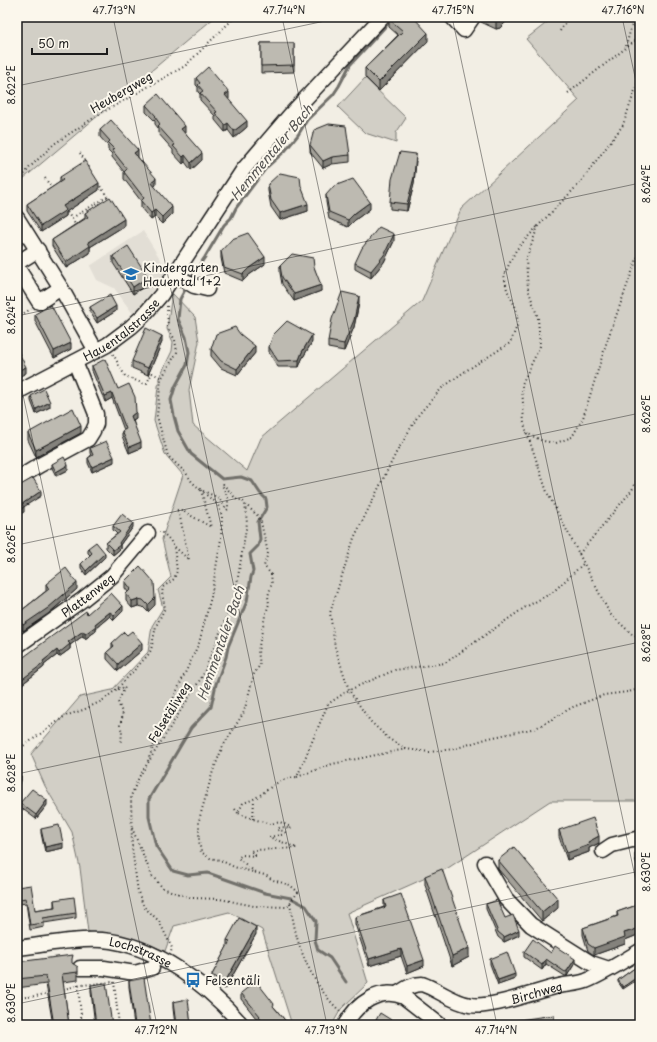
<svg xmlns="http://www.w3.org/2000/svg" width="657" height="1042" viewBox="0 0 657 1042" font-family="'Playpen Sans',sans-serif">
<style>
.built{fill:#e2ded5}
.green{fill:#d2cfc6;stroke:#777671}
.lines{fill:none;stroke-linecap:round;stroke-linejoin:round}
.stream{stroke:#716f6b;stroke-width:3}
.minor-casing{stroke:#1c1c1c;stroke-width:17}
.path{stroke:#1c1c1c;stroke-width:2;stroke-dasharray:1 3;stroke-linecap:butt}
.minor{stroke:#fbf7ec;stroke-width:14}
.wall{fill:#a3a098;stroke:#1c1c1c}
.shaded-wall{fill:#84827c;stroke:#1c1c1c}
.building{fill:#bdbab1;stroke:#1c1c1c}
.ticks{fill:none;stroke:#1c1c1c;stroke-width:1;stroke-opacity:0.45}
.labels{text-anchor:middle;dominant-baseline:central;stroke-width:4;stroke-linejoin:round;paint-order:stroke}
.street-label{font-size:12px;fill:#1c1c1c;stroke:#fbf7ec}
.poi-label{font-size:12px;fill:#1c1c1c;stroke:#fbf7ec;text-anchor:start}
.water-label{font-size:13px;font-style:italic;fill:#545351;stroke:#fbf7ec}
.neatline{fill:none;stroke:#1c1c1c;stroke-width:1.5}
.ticks-label{font-size:10px;text-anchor:middle;fill:#1c1c1c}
</style>
<rect width="100%" height="100%" fill="#f2eee4"/>
<filter id="ink" filterUnits="userSpaceOnUse"><feTurbulence type="fractalNoise" baseFrequency=".025" numOctaves="2"/><feDisplacementMap in="SourceGraphic" scale="8" xChannelSelector="R" yChannelSelector="G"/><feConvolveMatrix kernelMatrix="1 2 1 2 8 2 1 2 1" color-interpolation-filters="sRGB"/></filter>
<g filter="url(#ink)">
<polygon class="built" points="143,231 167,270 144,302 133,314 114,288 97,280 90,266"/>
<g class="green">
<polygon points="17,17 215,17 17,184"/>
<polygon points="554,17 640,17 640,801 550,801 448,868 347,913 368,983 341,1009 332,1025 292,1025 262,930 229,912 174,926 165,951 132,938 88,932 80,868 72,832 45,786 31,754 80,697 112,690 148,652 152,626 163,608 158,590 171,577 162,539 183,475 165,454 154,421 159,378 172,351 173,342 167,329 172,293 195,317 199,342 189,390 193,425 247,471 261,438 422,301 461,209 579,100 526,39"/>
<polygon points="365,78 406,118 396,133 396,143 365,133 338,107"/>
</g>
<g class="lines">
<g class="stream">
<polyline points="190,279 205,257 224,225 231,218 236,208 266,168 285,151 298,135 307,120 333,95 339,86 350,65 394,17"/>
<polyline points="187,286 180,299 178,319 186,337 189,352 187,365 175,387 171,400 174,416 178,431 191,454 222,479 241,477 252,481 260,493 266,499 267,507 258,522 260,539 258,546 250,554 253,571 251,577 247,601 228,647 226,657 216,684 211,707 191,728 149,799 149,817 156,846 173,871 188,875 208,873 265,893 291,898 306,906 316,921 315,940 318,950 330,958 346,982"/>
</g>
<defs>
<g id="minor">
<polyline points="452,17 464,30 473,17"/>
<polyline points="17,218 61,288 96,351"/>
<polyline points="17,263 38,250"/>
<polyline points="17,267 39,302 61,288"/>
<polyline points="174,274 194,286 207,289"/>
<path id="s1" d="M17,392L107,345L131,327L143,316L161,295L243,170L290,115L382,17"/>
<polyline points="17,479 40,465 88,439 93,431 96,424 96,414 75,362"/>
<path id="s2" d="M17,646L82,600L112,576L148,533"/>
<polyline points="603,851 612,845 640,838"/>
<polyline points="485,863 506,899 531,925 591,963 609,969"/>
<path id="s3" d="M17,948C45,945 74,938 102,940C154,944 209,986 242,1025"/>
<polyline points="80,968 104,968 135,973 152,968"/>
<path id="s4" d="M397,994C405,989 412,984 422,984C439,990 452,1002 470,1005C491,1009 536,991 559,986C568,984 578,984 586,981C605,973 623,961 640,951"/>
<path d="M345,1025C356,1004 380,986 404,997L440,1025"/>
</g>
</defs>
<use href="#minor" class="minor-casing"/>
<g class="path">
<polyline points="560,31 569,17"/>
<polyline points="626,46 634,17"/>
<polyline points="640,76 623,125 579,184 538,226 526,260 528,289 538,318 540,346 522,384 524,424 547,492 610,614 633,635 640,638"/>
<polyline points="568,93 640,37"/>
<polyline points="80,153 90,169"/>
<polyline points="45,178 52,189"/>
<polyline points="98,183 109,199"/>
<polyline points="17,184 30,167 54,144 98,115 185,66 235,17"/>
<polyline points="65,209 77,227"/>
<polyline points="72,218 107,197"/>
<polyline points="167,306 168,328 175,340 177,352 161,379 157,416 168,456 186,473 192,482 201,490 219,498 227,510 228,509 228,498 222,485 223,484 237,500 242,500 245,504 247,523 235,595 203,675 139,777 131,796 132,848 138,892 144,907 159,921 172,948 171,952"/>
<polyline points="17,317 31,309"/>
<polyline points="113,354 125,376 144,384 147,383 152,373 162,378"/>
<polyline points="526,433 543,441 556,443 572,437 583,418 607,341 640,250"/>
<polyline points="175,547 189,560 180,517 176,510 181,510 211,527 201,490"/>
<polyline points="579,554 632,490 640,474"/>
<polyline points="118,689 125,687 118,702 123,715 120,725 122,732 121,743"/>
<polyline points="406,749 389,739 370,721 349,690 335,647 330,613 354,538 396,453 419,414 442,388 464,372 510,343 518,324 516,308 507,290 504,275 516,250 537,227"/>
<polyline points="17,750 32,740 65,716 83,710 102,701 117,689 148,655 151,650 156,626 165,608 162,593 163,587 174,579 177,571 174,547 170,540 162,532 159,532"/>
<polyline points="148,761 161,725 199,643 211,597 221,539 222,516 218,505 203,492"/>
<polyline points="297,777 332,764 406,749 429,752 454,749 489,738 536,728 573,707 604,695 628,692 640,689"/>
<polyline points="235,809 238,813"/>
<polyline points="253,819 254,800"/>
<polyline points="132,828 152,876 163,888 176,893 192,898 220,899 254,906 286,907 290,903 298,892 290,885 273,880 265,875 234,867 220,860 210,858 201,852 199,841 199,820 213,771 223,746 244,712 254,674 260,665 258,651 265,616 269,604 268,596 272,583 271,574 264,566 268,553 261,522 257,515 246,505"/>
<path d="M255,872L238,858L242,855L257,856L250,851L256,850L297,848L269,837L287,834L284,831L277,830C280,826 285,827 290,829L291,827L280,822L271,824L253,819L238,813L243,803C266,797 271,779 297,777L328,704L349,690L395,670L445,663L524,608L553,592L584,563"/>
<path d="M290,903C293,920 296,939 303,955C311,975 324,997 341,1012"/>
<polyline points="114,982 119,1025"/>
<polyline points="78,985 82,1025"/>
<polyline points="63,989 82,985 112,982"/>
<polyline points="17,998 36,996 49,993"/>
</g>
<use href="#minor" class="minor"/>
</g>
<g class="wall">
<polygon points="481,17 511,17 500,28 496,29 481,22"/>
<polygon points="389,19 428,41 379,91 365,77 365,68 398,35 389,27"/>
<polygon points="261,43 294,43 294,72 261,73"/>
<polygon points="196,78 229,99 228,99 247,127 234,138 228,130 225,132 215,120 215,116 200,100 200,94 198,92 198,87 196,85"/>
<polygon points="146,105 185,132 185,133 202,160 191,170 185,162 183,164 173,153 173,150 158,133 158,128 155,124 155,121 146,112"/>
<polygon points="100,130 138,157 156,185 154,186 172,214 162,224 155,217 151,220 141,208 141,201 124,179 124,172 112,157 112,154 108,150 108,146 100,137"/>
<polygon points="310,145 350,155 350,162 332,164 323,168 310,152"/>
<polygon points="416,161 414,184 407,211 390,209 390,202"/>
<polygon points="60,177 99,190 66,212 66,216 41,232 27,211 27,204 60,182"/>
<polygon points="268,184 301,186 308,211 280,220 271,207 268,191"/>
<polygon points="326,195 370,209 355,220 348,227 329,219 326,202"/>
<polygon points="85,213 124,226 90,247 90,253 66,268 52,246 52,240 85,218"/>
<polygon points="394,241 384,262 371,278 355,269 355,263"/>
<polygon points="221,251 265,264 249,275 243,281 224,273 221,258"/>
<polygon points="113,256 148,284 133,294 113,263"/>
<polygon points="280,266 314,267 321,291 294,301 282,284 280,273"/>
<polygon points="359,303 354,327 344,351 328,348 328,341"/>
<polygon points="90,307 116,311 97,323 90,312"/>
<polygon points="35,314 71,349 54,358 35,321"/>
<polygon points="240,334 255,353 237,375 221,368 211,356 211,349"/>
<polygon points="162,342 148,375 132,368 132,361"/>
<polygon points="312,342 302,359 299,367 278,367 269,353 269,347"/>
<polygon points="92,366 118,389 136,418 133,420 141,448 129,453 122,436 122,431 124,430 112,398 105,402 92,371"/>
<polygon points="31,396 50,407 36,414 31,401"/>
<polygon points="28,433 81,433 36,457 28,440"/>
<polygon points="90,448 114,462 92,472 88,463 88,458 91,456 90,453"/>
<polygon points="52,464 68,470 56,476 52,468"/>
<polygon points="113,526 133,527 120,545 120,549 113,555 106,548 106,543 117,534 113,530"/>
<polygon points="88,548 105,557 86,575 81,568 81,564 90,555 88,553"/>
<polygon points="125,581 155,605 148,612 143,607 138,606 132,608 126,601 126,594 128,592 125,588"/>
<polygon points="46,584 77,589 48,614 23,631 17,624 17,614 46,591"/>
<polygon points="123,611 114,620 110,616 96,628 96,631 85,639 83,636 70,645 70,649 59,657 57,655 44,665 44,667 17,688 87,614"/>
<polygon points="112,643 142,650 118,671 107,659 107,652 112,648"/>
<polygon points="20,803 47,805 36,819 20,807"/>
<polygon points="41,829 63,848 45,852 41,833"/>
<polygon points="559,830 599,843 589,848 589,852 567,860 559,837"/>
<polygon points="640,851 640,873 635,859 635,853"/>
<polygon points="498,860 558,908 542,921 498,869"/>
<polygon points="425,876 469,957 452,966 425,885"/>
<polygon points="17,887 35,910 54,907 54,900 76,913 76,918 44,923 44,927 30,930 26,903 20,904 17,891"/>
<polygon points="384,900 424,966 407,973 401,956 369,966 355,924 355,917 384,907"/>
<polygon points="486,904 505,918 519,935 504,942 498,937 486,909"/>
<polygon points="640,904 640,934 625,940 625,944 594,955 588,951 583,935 583,928 617,916 617,912"/>
<polygon points="256,934 225,989 212,982 212,975 227,947 227,940"/>
<polygon points="524,952 551,953 575,963 567,976 565,976 546,964 542,970 524,957"/>
<polygon points="490,959 515,979 498,985 490,964"/>
<polygon points="17,962 73,964 78,972 78,980 63,982 69,1025 53,1025 46,984 17,988"/>
<polygon points="636,967 623,989 618,982 618,980"/>
<polygon points="129,981 151,1025 134,1025 129,987"/>
<polygon points="91,985 112,1025 95,1025 91,992"/>
<polygon points="241,993 274,1007 289,1025 260,1025 259,1022 241,999"/>
<polygon points="173,1002 191,1025 175,1025 173,1008"/>
<polygon points="376,1020 396,1025 381,1025 376,1022"/>
</g>
<g class="shaded-wall">
<polygon points="502,17 511,17 500,28 496,29 496,20"/>
<polygon points="428,33 428,41 379,91 379,82"/>
<polygon points="229,92 229,99 225,102 225,95"/>
<polygon points="247,121 247,127 234,138 234,131"/>
<polygon points="228,123 228,130 225,132 225,125"/>
<polygon points="185,126 185,132 181,136 181,129"/>
<polygon points="138,150 138,157 134,153"/>
<polygon points="202,153 202,160 191,170 191,163"/>
<polygon points="416,154 414,184 407,211 407,204"/>
<polygon points="185,155 185,162 183,164 183,157"/>
<polygon points="332,157 332,164 323,168 323,161"/>
<polygon points="156,178 156,185 151,189 151,182"/>
<polygon points="99,183 99,190 66,212 66,216 41,232 41,226 63,206"/>
<polygon points="370,202 370,209 355,220 348,227 348,220 355,213"/>
<polygon points="308,204 308,211 280,220 280,213"/>
<polygon points="172,207 172,214 162,224 162,217"/>
<polygon points="155,210 155,217 151,220 151,213"/>
<polygon points="124,219 124,226 90,247 90,253 66,268 66,262 88,242"/>
<polygon points="394,234 394,241 384,262 371,278 371,271"/>
<polygon points="22,239 22,245 17,249 17,242"/>
<polygon points="265,257 265,264 249,275 243,281 243,274 249,268"/>
<polygon points="148,277 148,284 133,294 133,287"/>
<polygon points="321,285 321,291 294,301 294,294"/>
<polygon points="359,296 359,303 354,327 344,351 344,344"/>
<polygon points="116,306 116,311 97,323 97,318"/>
<polygon points="312,335 312,342 302,359 299,367 299,360 302,352"/>
<polygon points="162,336 162,342 148,375 148,368"/>
<polygon points="71,343 71,349 54,358 54,351"/>
<polygon points="255,346 255,353 237,375 237,369"/>
<polygon points="26,367 26,373 17,378 17,371"/>
<polygon points="112,393 112,398 105,402 105,396"/>
<polygon points="50,402 50,407 36,414 36,409"/>
<polygon points="136,412 136,418 131,421 131,416"/>
<polygon points="81,426 81,433 36,457 36,450"/>
<polygon points="141,442 141,448 129,453 129,447"/>
<polygon points="20,457 20,464 17,466 17,459"/>
<polygon points="114,457 114,462 92,472 92,467"/>
<polygon points="68,465 68,470 56,476 56,472"/>
<polygon points="41,491 41,496 22,508 22,504"/>
<polygon points="24,507 24,512 17,516 17,511"/>
<polygon points="133,523 133,527 120,545 120,549 113,555 113,550"/>
<polygon points="105,553 105,557 86,575 86,571"/>
<polygon points="77,583 77,589 48,614 23,631 23,625"/>
<polygon points="155,598 155,605 148,612 148,605"/>
<polygon points="138,599 138,606 132,608 132,601"/>
<polygon points="123,606 123,611 114,620 114,615"/>
<polygon points="110,612 110,616 96,628 96,631 85,639 85,634 95,624"/>
<polygon points="83,631 83,636 70,645 70,649 59,657 59,653 68,642"/>
<polygon points="142,643 142,650 118,671 118,664"/>
<polygon points="57,650 57,655 44,665 44,667 17,688 17,683 43,661"/>
<polygon points="21,776 21,781 17,787 17,783"/>
<polygon points="47,800 47,805 36,819 36,815"/>
<polygon points="599,836 599,843 589,848 589,852 567,860 567,853 588,842"/>
<polygon points="63,843 63,848 45,852 45,847"/>
<polygon points="558,899 558,908 542,921 542,912"/>
<polygon points="256,927 256,934 225,989 225,982"/>
<polygon points="640,928 640,934 625,940 625,944 594,955 594,948 624,933"/>
<polygon points="519,930 519,935 504,942 504,937"/>
<polygon points="469,948 469,957 452,966 452,956"/>
<polygon points="401,949 401,956 369,966 369,959"/>
<polygon points="546,959 546,964 542,970 542,965"/>
<polygon points="575,959 575,963 567,976 567,971"/>
<polygon points="424,960 424,966 407,973 407,966"/>
<polygon points="515,974 515,979 498,985 498,980"/>
<polygon points="640,975 640,978 623,989 623,987"/>
</g>
<g class="building">
<polygon points="390,17 411,17 414,20 415,19 428,33 379,82 365,68 403,31 389,19"/>
<polygon points="490,17 502,17 500,19 496,20"/>
<polygon points="261,43 294,43 294,65 261,66"/>
<polygon points="208,67 229,92 225,95 247,121 234,131 228,123 225,125 215,113 217,112 200,93 203,91 198,85 200,83 196,78"/>
<polygon points="158,94 185,126 181,129 202,153 191,163 185,155 183,157 173,146 175,145 158,126 160,124 155,117 156,116 146,105"/>
<polygon points="111,120 138,150 134,153 156,178 151,182 172,207 162,217 155,210 151,213 141,201 144,198 124,172 127,169 112,150 114,149 108,143 110,141 100,130"/>
<polygon points="329,124 346,126 350,155 332,157 323,161 310,145 314,130"/>
<polygon points="400,152 416,154 414,177 407,204 390,202 392,179"/>
<polygon points="85,161 99,183 63,206 66,210 41,226 27,204 63,180 60,177"/>
<polygon points="280,173 300,177 301,186 308,204 280,213 271,200 268,184"/>
<polygon points="353,179 370,202 355,213 348,220 329,212 326,195 334,186"/>
<polygon points="110,197 124,219 88,242 90,246 66,262 52,240 88,217 85,213"/>
<polygon points="379,227 394,234 384,255 371,271 355,263 362,248"/>
<polygon points="17,230 22,239 17,242"/>
<polygon points="248,233 265,257 249,268 243,274 224,267 221,251 232,239"/>
<polygon points="128,246 148,277 133,287 113,256"/>
<polygon points="292,254 313,258 314,267 321,285 294,294 282,277 280,266"/>
<polygon points="342,292 359,296 354,320 344,344 328,341 332,319"/>
<polygon points="110,295 116,306 97,318 90,307"/>
<polygon points="51,305 71,343 54,351 35,314"/>
<polygon points="287,321 312,335 302,352 299,360 278,361 269,347 273,335"/>
<polygon points="235,327 240,334 255,346 237,369 221,361 211,349 216,334"/>
<polygon points="146,328 162,336 148,368 132,361"/>
<polygon points="17,349 26,367 17,371"/>
<polygon points="105,359 118,389 129,384 135,397 136,412 131,416 141,442 129,447 122,431 126,429 112,393 105,396 92,366"/>
<polygon points="44,389 50,402 36,409 31,396"/>
<polygon points="73,408 81,426 36,450 28,433"/>
<polygon points="106,441 114,457 92,467 88,458 93,455 90,448"/>
<polygon points="17,451 20,457 17,459"/>
<polygon points="64,457 68,465 56,472 52,464"/>
<polygon points="33,478 41,491 22,504 24,507 17,511 17,487"/>
<polygon points="122,514 133,523 119,543 120,545 113,550 106,543 120,532 113,526"/>
<polygon points="96,542 105,553 86,571 81,564 92,553 88,548"/>
<polygon points="140,566 154,582 155,598 148,605 143,600 138,599 132,601 126,594 131,589 125,581"/>
<polygon points="66,568 77,583 48,608 23,625 17,618 17,614 49,589 46,584"/>
<polygon points="111,593 123,606 114,615 110,612 95,624 96,626 85,634 83,631 68,642 70,644 59,653 57,650 43,661 44,663 17,683 17,662 86,611 87,614"/>
<polygon points="132,631 142,643 118,664 107,652 114,646 112,643 124,632 127,635"/>
<polygon points="17,774 21,776 17,783"/>
<polygon points="32,789 47,800 36,815 20,803"/>
<polygon points="593,818 599,836 588,842 589,845 567,853 559,830"/>
<polygon points="59,825 63,843 45,847 41,829"/>
<polygon points="514,847 558,899 542,912 498,860"/>
<polygon points="640,851 640,866 635,853"/>
<polygon points="442,869 469,948 452,956 425,876"/>
<polygon points="31,885 35,910 55,907 54,900 74,897 76,913 43,918 44,923 30,925 26,898 20,899 17,887"/>
<polygon points="401,894 424,960 407,966 401,949 369,959 355,917 386,907 384,900"/>
<polygon points="497,900 505,918 513,915 519,930 504,937 498,932 486,904"/>
<polygon points="640,904 640,928 624,933 625,937 594,948 588,944 583,928 618,916 617,912"/>
<polygon points="239,918 256,927 225,982 212,975 230,941 227,940"/>
<polygon points="533,939 551,953 555,946 575,959 567,971 565,972 546,959 542,965 524,952"/>
<polygon points="507,952 515,974 498,980 490,959"/>
<polygon points="73,955 72,959 72,963 78,967 78,972 62,974 69,1025 54,1025 46,976 17,979 17,962"/>
<polygon points="636,967 640,972 640,975 623,987 618,980"/>
<polygon points="144,978 151,1025 135,1025 129,981"/>
<polygon points="256,981 274,1004 273,1006 289,1025 265,1025 259,1017 260,1016 241,993"/>
<polygon points="106,983 112,1025 96,1025 91,985"/>
<polygon points="188,999 191,1025 176,1025 173,1002"/>
<polygon points="380,1013 396,1023 395,1025 385,1025 376,1020"/>
<polygon points="554,1015 555,1025 492,1025 491,1024"/>
</g>
</g>
<path class="ticks" d="M113,17L327,1025M282,17L497,1025M452,17L640,900M622,17L640,100M17,86L344,17M17,316L640,183M17,367L157,1025M17,545L640,413M17,774L640,642M17,1004L640,871"/>
<defs>
<symbol id="school-bare" viewBox="-9 -9 18 18"><path d="M0-5L7-2L0 1L-7-2ZM-4 1L0 2.5L4 1V4Q0 6-4 4Z" fill="#1f6fb2" stroke="#fbf7ec" stroke-width="2.5" paint-order="stroke"/></symbol>
<symbol id="bus-bare" viewBox="-9 -9 18 18"><path d="M-5-6H5V4H4V6H2V4H-2V6H-4V4H-5ZM-3.5-4V0h7V-4ZM-3.5 1.2v1.5H-2V1.2ZM2 1.2v1.5H3.5V1.2Z" fill="#1f6fb2" stroke="#fbf7ec" stroke-width="2.5" paint-order="stroke"/></symbol>
</defs>
<g fill-rule="evenodd">
<use href="#school-bare" x="120" y="263" width="22" height="22"/>
<use href="#bus-bare" x="182" y="969" width="22" height="22"/>
</g>
<g class="labels">
<g class="street-label">
<text transform="translate(121 92) rotate(-30)">Heubergweg</text>
<text stroke="none"><textPath href="#s1" startOffset="122">Hauentalstrasse</textPath></text>
<text stroke="none"><textPath href="#s2" startOffset="87">Plattenweg</textPath></text>
<text transform="translate(169 712) rotate(-58)">Felsetäliweg</text>
<text stroke="none"><textPath href="#s3" startOffset="126">Lochstrasse</textPath></text>
<text stroke="none"><textPath href="#s4" startOffset="148">Birchweg</textPath></text>
</g>
<g class="poi-label">
<text x="143" y="267">Kindergarten<tspan x="143" dy="14">Hauental 1+2</tspan></text>
<text x="205" y="980">Felsentäli</text>
</g>
<g class="water-label">
<text transform="translate(271 152) rotate(-50)">Hemmentaler Bach</text>
<text transform="translate(220 643) rotate(-71)">Hemmentaler Bach</text>
</g>
</g>
<rect width="657" height="1042" fill="none" stroke="#fbf7ec" stroke-width="44"/>
<path d="M32 48v6h75v-6" fill="none" stroke="#1c1c1c" stroke-width="2"/>
<text x="38" y="48" font-size="12" fill="#1c1c1c" stroke="#fbf7ec" stroke-width="3" paint-order="stroke">50 m</text>
<rect x="22" y="22" width="613" height="998" class="neatline"/>
<g class="ticks-label">
<text x="114" y="14">47.713°N</text>
<text x="284" y="14">47.714°N</text>
<text x="453" y="14">47.715°N</text>
<text x="623" y="14">47.716°N</text>
<text transform="translate(11 85) rotate(-90)" y="4">8.622°E</text>
<text transform="translate(646 184) rotate(-90)" y="4">8.624°E</text>
<text transform="translate(11 315) rotate(-90)" y="4">8.624°E</text>
<text transform="translate(646 414) rotate(-90)" y="4">8.626°E</text>
<text transform="translate(11 544) rotate(-90)" y="4">8.626°E</text>
<text transform="translate(646 643) rotate(-90)" y="4">8.628°E</text>
<text transform="translate(11 773) rotate(-90)" y="4">8.628°E</text>
<text transform="translate(646 872) rotate(-90)" y="4">8.630°E</text>
<text transform="translate(11 1003) rotate(-90)" y="4">8.630°E</text>
<text x="156" y="1034">47.712°N</text>
<text x="326" y="1034">47.713°N</text>
<text x="496" y="1034">47.714°N</text>
</g>
</svg>
